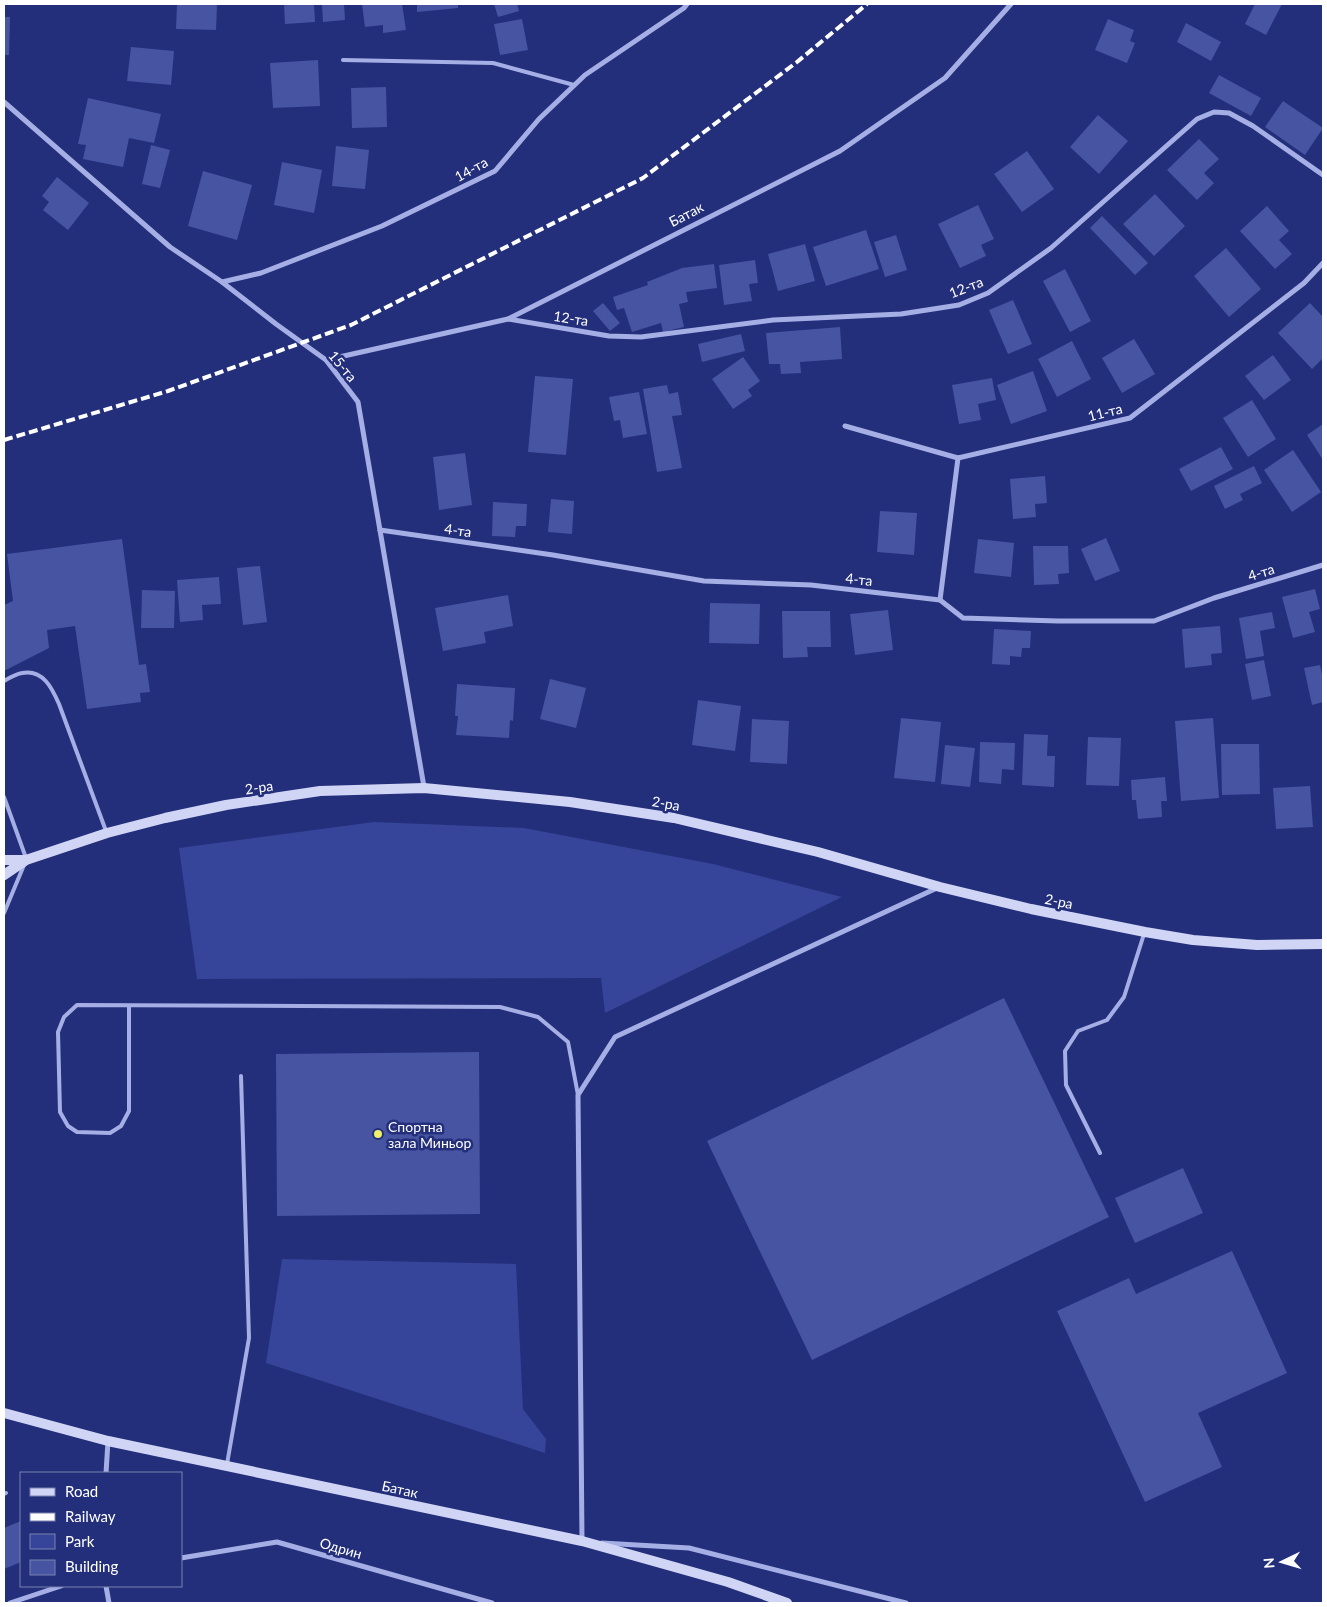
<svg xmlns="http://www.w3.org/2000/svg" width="1327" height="1607" viewBox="0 0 1327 1607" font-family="Lato,sans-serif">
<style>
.green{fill:#364599}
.building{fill:#4754a2}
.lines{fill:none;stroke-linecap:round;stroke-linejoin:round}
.lane{stroke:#a6afe5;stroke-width:4}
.street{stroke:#a6afe5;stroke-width:5}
.secondary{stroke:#d0d4f5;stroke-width:10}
.rail{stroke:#fff;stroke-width:4;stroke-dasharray:9 4;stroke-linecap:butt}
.poi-dot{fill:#eef069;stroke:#232f7b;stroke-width:2}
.labels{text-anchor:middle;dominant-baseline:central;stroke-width:5;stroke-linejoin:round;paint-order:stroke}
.street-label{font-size:14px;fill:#fff;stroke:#232f7b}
.poi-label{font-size:14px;fill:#fff;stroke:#232f7b;text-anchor:start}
</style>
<rect width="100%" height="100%" fill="#232f7b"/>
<g class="green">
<polygon points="374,822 524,828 713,864 842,897 605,1013 601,978 197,979 179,848"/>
<polygon points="282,1259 516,1264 523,1409 546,1439 545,1453 266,1363"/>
</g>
<g class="building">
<polygon points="177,4 217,4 216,30 176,29"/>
<polygon points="284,4 314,4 315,22 285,24"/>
<polygon points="322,4 344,4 345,20 323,22"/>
<polygon points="362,4 402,4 406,30 383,33 383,25 365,27"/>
<polygon points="417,4 458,4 458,8 417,12"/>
<polygon points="494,4 517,4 519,11 498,17"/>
<polygon points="1255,4 1282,4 1266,35 1245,24"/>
<polygon points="4,17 10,17 9,55 4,55"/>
<polygon points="522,19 528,50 500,55 494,24"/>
<polygon points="1108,19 1134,30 1130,41 1135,43 1127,63 1095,50"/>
<polygon points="1186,23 1221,42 1211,61 1177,42"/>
<polygon points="131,47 174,51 171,85 127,81"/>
<polygon points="318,60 320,106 273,108 270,63"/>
<polygon points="1219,75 1261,98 1251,116 1209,93"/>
<polygon points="386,87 387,127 352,128 351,88"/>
<polygon points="88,98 161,114 154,143 129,138 123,167 83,159 86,145 78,144"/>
<polygon points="1283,101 1323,128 1305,155 1265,127"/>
<polygon points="1098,115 1128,141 1099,174 1070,147"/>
<polygon points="1199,139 1219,159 1204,173 1214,183 1197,200 1167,170"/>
<polygon points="151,145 170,150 160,188 142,184"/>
<polygon points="336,146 369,150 365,189 332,186"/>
<polygon points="1027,151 1054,189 1022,212 994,174"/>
<polygon points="282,162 322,170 314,213 274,205"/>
<polygon points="203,171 252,185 237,240 188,226"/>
<polygon points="57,177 89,203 68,230 43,210 49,202 42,196"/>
<polygon points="1155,194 1185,226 1154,256 1123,224"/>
<polygon points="978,205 994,239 981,245 986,256 960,268 938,224"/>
<polygon points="1267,206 1289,231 1279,240 1292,254 1275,269 1240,231"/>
<polygon points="1102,216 1148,263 1135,275 1090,228"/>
<polygon points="866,230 879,269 826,286 813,247"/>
<polygon points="896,235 907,270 885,277 874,242"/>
<polygon points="805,244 815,281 778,291 768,254"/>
<polygon points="1226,248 1261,289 1229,317 1194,276"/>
<polygon points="755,260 758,283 749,284 752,301 724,305 719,265"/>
<polygon points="714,264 717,288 686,292 688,302 679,304 684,327 663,332 661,323 632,332 624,308 617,310 613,297 648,285 647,282 682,268"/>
<polygon points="1065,269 1091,321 1070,332 1043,281"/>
<polygon points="1013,300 1032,344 1008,354 989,310"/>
<polygon points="603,303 620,323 610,331 593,311"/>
<polygon points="1310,303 1323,317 1323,358 1312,369 1278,333"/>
<polygon points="840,327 842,359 800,362 801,373 781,374 780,364 769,364 766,333"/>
<polygon points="741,334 745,351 702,362 698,344"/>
<polygon points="1134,339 1155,374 1122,393 1102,358"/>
<polygon points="1072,341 1091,379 1057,397 1038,359"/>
<polygon points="1273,355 1291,380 1264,400 1245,376"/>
<polygon points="743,357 760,381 748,390 752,396 733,409 712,379"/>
<polygon points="1033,371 1047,411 1011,424 997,385"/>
<polygon points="535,376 573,379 566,455 528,452"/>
<polygon points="992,378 996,400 978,404 981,420 959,424 952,385"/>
<polygon points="667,385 669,394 678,392 682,415 672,416 682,468 657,472 643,389"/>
<polygon points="639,392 647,434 623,438 620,420 614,421 609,397"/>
<polygon points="1252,400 1276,439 1248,457 1223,418"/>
<polygon points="1323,424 1323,460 1307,435"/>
<polygon points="1221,447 1233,469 1191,491 1179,469"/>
<polygon points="1293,450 1321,492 1292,512 1264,470"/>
<polygon points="465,453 472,505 439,510 433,457"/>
<polygon points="1254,466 1262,483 1240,494 1243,500 1225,509 1214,486"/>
<polygon points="1045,476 1047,503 1035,504 1036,517 1013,519 1010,479"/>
<polygon points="551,499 574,501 572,534 548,532"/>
<polygon points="493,502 527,504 526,526 516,526 515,537 492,536"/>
<polygon points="880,511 917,513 914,555 877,552"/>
<polygon points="1106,538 1120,571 1095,581 1081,549"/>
<polygon points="122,539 139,665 146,664 150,692 140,693 141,702 87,709 75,626 47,630 49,648 4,671 4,605 13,601 7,554"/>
<polygon points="978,539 1014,543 1011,577 974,573"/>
<polygon points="1033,546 1068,546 1069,573 1058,574 1059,584 1034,585"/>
<polygon points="260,566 267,622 243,625 237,568"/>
<polygon points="219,577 221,604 202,605 203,620 180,622 177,580"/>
<polygon points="1315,589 1320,609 1309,612 1315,632 1293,638 1282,597"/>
<polygon points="142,590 175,591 174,628 141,628"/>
<polygon points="508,595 513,626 484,632 486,643 443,651 435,608"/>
<polygon points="710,603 760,604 759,644 709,643"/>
<polygon points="888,610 893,650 855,655 850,614"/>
<polygon points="782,611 830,611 831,647 807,647 808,657 783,658"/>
<polygon points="1272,612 1275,628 1260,631 1264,656 1246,659 1239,618"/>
<polygon points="1220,626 1222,653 1211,654 1212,665 1185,668 1182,629"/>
<polygon points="994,629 1031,631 1030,648 1022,648 1021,657 1010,656 1010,665 992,664"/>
<polygon points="1264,660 1271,696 1252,700 1245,664"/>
<polygon points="1320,665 1323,679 1323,702 1312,705 1304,668"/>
<polygon points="550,679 586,688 576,728 540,719"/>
<polygon points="457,684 515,688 513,721 510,720 509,738 456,735 458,716 455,716"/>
<polygon points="698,700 741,706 735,751 692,745"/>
<polygon points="901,718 941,722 935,782 894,778"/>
<polygon points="1213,718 1219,798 1181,801 1175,721"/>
<polygon points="752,719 789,721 787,764 750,762"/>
<polygon points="1024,734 1048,735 1047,756 1055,756 1054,787 1022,785"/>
<polygon points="1088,737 1121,738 1119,786 1086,785"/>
<polygon points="980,742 1015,743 1014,770 1002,769 1001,784 979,782"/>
<polygon points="1221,744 1259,744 1260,794 1222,795"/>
<polygon points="945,745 975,748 970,787 941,784"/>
<polygon points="1165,777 1167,801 1161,801 1162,817 1138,819 1136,800 1132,800 1131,780"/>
<polygon points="1310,786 1313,827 1276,829 1273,788"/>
<polygon points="1004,998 1109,1217 812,1360 707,1141"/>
<polygon points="479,1052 480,1214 277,1216 276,1054"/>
<polygon points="1183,1168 1203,1213 1135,1243 1115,1198"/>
<polygon points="1232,1251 1287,1373 1198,1413 1222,1467 1145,1502 1057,1311 1129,1278 1136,1294"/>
<polygon points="21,1521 21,1562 4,1569 4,1528"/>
</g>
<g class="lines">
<g class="lane">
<polyline points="343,60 493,63 574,85"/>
<path d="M4,681C9,678 16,674 22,673C43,669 52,688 59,704L106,831"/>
<polyline points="4,797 26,858"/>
<polyline points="4,913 24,865"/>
<polyline points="129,1006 129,1111 121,1126 110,1133 77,1132 68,1126 60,1112 58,1032 64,1017 77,1005 500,1007 538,1017 568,1042 578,1095"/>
<polyline points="1100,1153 1066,1085 1065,1051 1078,1031 1107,1020 1124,997 1144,934"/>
<polyline points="227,1464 249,1338 241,1076"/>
<polyline points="4,1494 6,1493"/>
</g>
<g class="street">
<polyline points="4,102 170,247 222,282 276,324 326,360 358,402 424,787"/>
<polyline points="222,282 261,273 382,226 495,171 539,119 585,75 684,8 687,4"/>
<polyline points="508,319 609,336 641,337 773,320 901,314 959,305 988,293 1051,248 1197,119 1214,112 1229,113 1253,126 1323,175"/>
<polyline points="326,360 508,319 840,151 945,78 1011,4"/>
<polyline points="845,426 958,458 1130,418 1304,283 1323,263"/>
<polyline points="380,530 553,555 704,581 811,585 940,600 963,618 1058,621 1154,621 1214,598 1323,565"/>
<polyline points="940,600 958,458"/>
<polyline points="106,1473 108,1441"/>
<polyline points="584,1541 582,1541 578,1095 615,1037 937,888"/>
<polyline points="602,1543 689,1548 906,1603"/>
<polyline points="181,1558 277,1542 492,1603"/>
<polyline points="106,1586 109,1603"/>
<polyline points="10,1603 61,1586"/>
</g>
<g class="secondary">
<polyline points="4,860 25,860"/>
<polyline points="4,875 26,860 107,833 165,818 226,805 320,791 424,788 570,802 674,818 818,852 940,887 1031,909 1145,932 1193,940 1257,945 1323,944"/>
<polyline points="4,1413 108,1441 582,1541 728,1582 787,1603"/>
</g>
<polyline class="rail" points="4,440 168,391 351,325 643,178 797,62 867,4"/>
</g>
<circle class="poi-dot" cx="378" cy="1134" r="5"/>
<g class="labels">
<g class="street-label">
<text transform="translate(471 169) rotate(-29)">14-та</text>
<text transform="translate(686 214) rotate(-27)">Батак</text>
<text transform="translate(966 287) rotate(-21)">12-та</text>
<text transform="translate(571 318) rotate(9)">12-та</text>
<text transform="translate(343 366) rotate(50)">15-та</text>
<text transform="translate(1105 412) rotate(-14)">11-та</text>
<text transform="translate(458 530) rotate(8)">4-та</text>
<text transform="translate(1261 572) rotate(-17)">4-та</text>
<text transform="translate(859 579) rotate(6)">4-та</text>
<text transform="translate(259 787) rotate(-8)">2-ра</text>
<text transform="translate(666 803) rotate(10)">2-ра</text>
<text transform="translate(1059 901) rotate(12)">2-ра</text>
<text transform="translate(400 1489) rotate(12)">Батак</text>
<text transform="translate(341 1548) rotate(16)">Одрин</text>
</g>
<g class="poi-label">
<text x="388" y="1126">Спортна<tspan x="388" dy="16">зала Миньор</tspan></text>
</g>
</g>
<rect width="1327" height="1607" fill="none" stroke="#ffffff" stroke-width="10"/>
<rect x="20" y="1472" width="162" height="115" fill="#232f7b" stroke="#7b82b0"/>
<rect x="30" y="1488" width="25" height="8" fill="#d0d4f5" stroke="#7b82b0"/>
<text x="65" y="1497" font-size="15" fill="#ffffff">Road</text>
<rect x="30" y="1513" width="25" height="8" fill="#ffffff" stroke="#7b82b0"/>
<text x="65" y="1522" font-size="15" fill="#ffffff">Railway</text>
<rect x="30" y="1534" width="25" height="15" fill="#364599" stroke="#7b82b0"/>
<text x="65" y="1547" font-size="15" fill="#ffffff">Park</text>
<rect x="30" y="1560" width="25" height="15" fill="#4754a2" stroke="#7b82b0"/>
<text x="65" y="1572" font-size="15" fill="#ffffff">Building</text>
<g transform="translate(1282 1562) rotate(265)" stroke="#232f7b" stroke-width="4" paint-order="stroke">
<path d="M0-4L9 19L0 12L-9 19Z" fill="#ffffff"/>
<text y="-8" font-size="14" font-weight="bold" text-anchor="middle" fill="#ffffff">N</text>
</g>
</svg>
